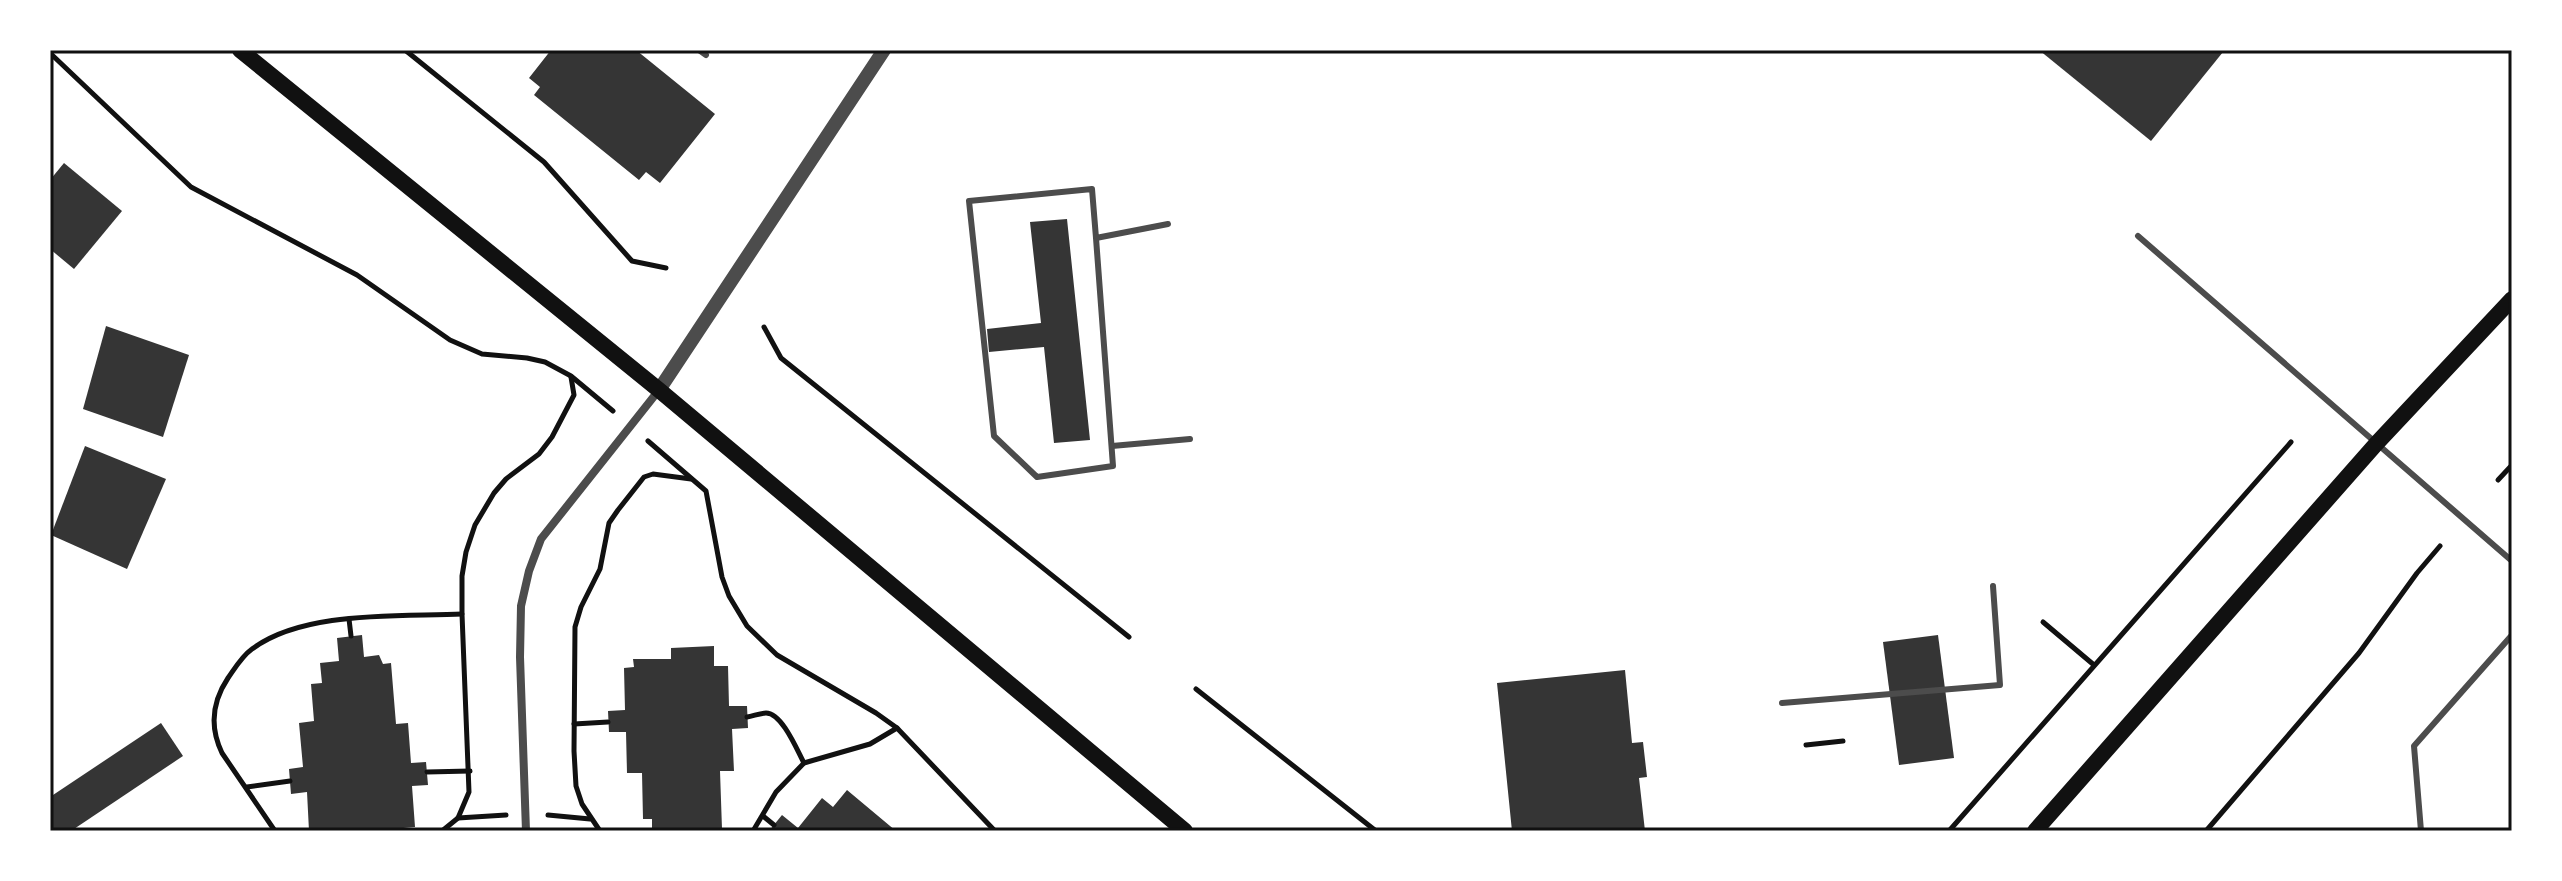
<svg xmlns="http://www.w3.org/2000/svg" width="2562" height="881" viewBox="0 0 2562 881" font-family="'DM Sans',sans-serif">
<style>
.building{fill:#353535}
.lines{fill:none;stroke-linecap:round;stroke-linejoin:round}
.path{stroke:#111;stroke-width:5}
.service{stroke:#4c4c4c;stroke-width:6}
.minor{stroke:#4c4c4c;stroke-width:8}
.tertiary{stroke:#4c4c4c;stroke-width:14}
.secondary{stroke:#111;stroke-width:16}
.neatline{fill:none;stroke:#111;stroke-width:3}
</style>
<rect width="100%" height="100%" fill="#fff"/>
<g class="building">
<polygon points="551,50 636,50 715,114 660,183 646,172 639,180 534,95 540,87 529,78"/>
<polygon points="2039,50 2221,50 2223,52 2151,141"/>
<polygon points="64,163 122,211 74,269 50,249 50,180"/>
<polygon points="1067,219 1090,440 1054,443 1044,347 989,352 987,329 1041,323 1030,222"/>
<polygon points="106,326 189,355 163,437 83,409"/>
<polygon points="85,446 166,479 127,569 51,535"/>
<polygon points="362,635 364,657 379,655 383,664 391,663 396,724 408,723 411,763 426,762 428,785 412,786 415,827 369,831 309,831 307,792 291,794 289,769 303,767 299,723 314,721 311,684 322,683 320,663 339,661 337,638"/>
<polygon points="1938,635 1954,758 1899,765 1883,642"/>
<polygon points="714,646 714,666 728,666 729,706 747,706 748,728 732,729 734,771 720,771 722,829 652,831 652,819 643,819 642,773 627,773 626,732 609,732 608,711 625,710 624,668 634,667 633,659 671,659 671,648"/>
<polygon points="1625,670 1632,743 1643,742 1647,777 1639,778 1645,831 1512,831 1497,683"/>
<polygon points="161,723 183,756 71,831 50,831 50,797"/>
<polygon points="847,790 896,831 769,831 782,815 798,828 822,798 833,807"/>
</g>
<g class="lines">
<g class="path">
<polyline points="405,50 544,162 632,261 666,268"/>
<polyline points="50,53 191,187 357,275 450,340 482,354 527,358 545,362 571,376 613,411"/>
<polyline points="764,327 781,358 1129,637"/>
<polyline points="648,441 706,491 722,577 729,596 747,626 777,655 876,713 897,728 995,831"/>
<polyline points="2498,480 2512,465"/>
<polyline points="349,619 351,636"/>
<polyline points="2043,622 2094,665"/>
<polyline points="1196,689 1376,831"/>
<path d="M747,717C753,716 761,713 766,713C782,713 797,750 804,763"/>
<polyline points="574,724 608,722"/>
<polyline points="1806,745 1843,741"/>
<polyline points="427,772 470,771"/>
<polyline points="247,787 290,781"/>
<polyline points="548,815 590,819"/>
<polyline points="763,816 774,825"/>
<polyline points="458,818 506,815"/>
<path d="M275,831L222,753C209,726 212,702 228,678C235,668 242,656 252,649C304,610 399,617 462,614"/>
<polyline points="442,831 458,818 469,792 462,614 462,576 466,552 475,525 494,493 506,479 539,454 552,437 574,395 571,377"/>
<polyline points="600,831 582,804 576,786 574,751 575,627 581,607 600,569 609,523 618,510 644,477 653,474 691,479"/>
<polyline points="753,831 776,792 804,763 870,744 897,728"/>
<polyline points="1949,831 2291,442"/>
<polyline points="2206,831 2359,653 2417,573 2440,546"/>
</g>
<g class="service">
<polyline points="699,50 706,55"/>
<polyline points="2138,236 2512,561"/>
<polyline points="1096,238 1113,466 1037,477 994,436 969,201 1092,189 1096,238 1168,224"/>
<polyline points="1112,446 1190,439"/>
<polyline points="1782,703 2000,685 1993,586"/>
<polyline points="2421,831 2414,746 2512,635"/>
</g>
<polyline class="minor" points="526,831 520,657 521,606 529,571 541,539 659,390"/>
<polyline class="tertiary" points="659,390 884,50"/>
<g class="secondary">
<polyline points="240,50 659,390 1185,831"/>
<polyline points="2035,831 2376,444 2512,299"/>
</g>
</g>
<rect width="2562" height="881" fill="none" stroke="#ffffff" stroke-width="104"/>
<rect x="52" y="52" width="2458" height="777" class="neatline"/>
</svg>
